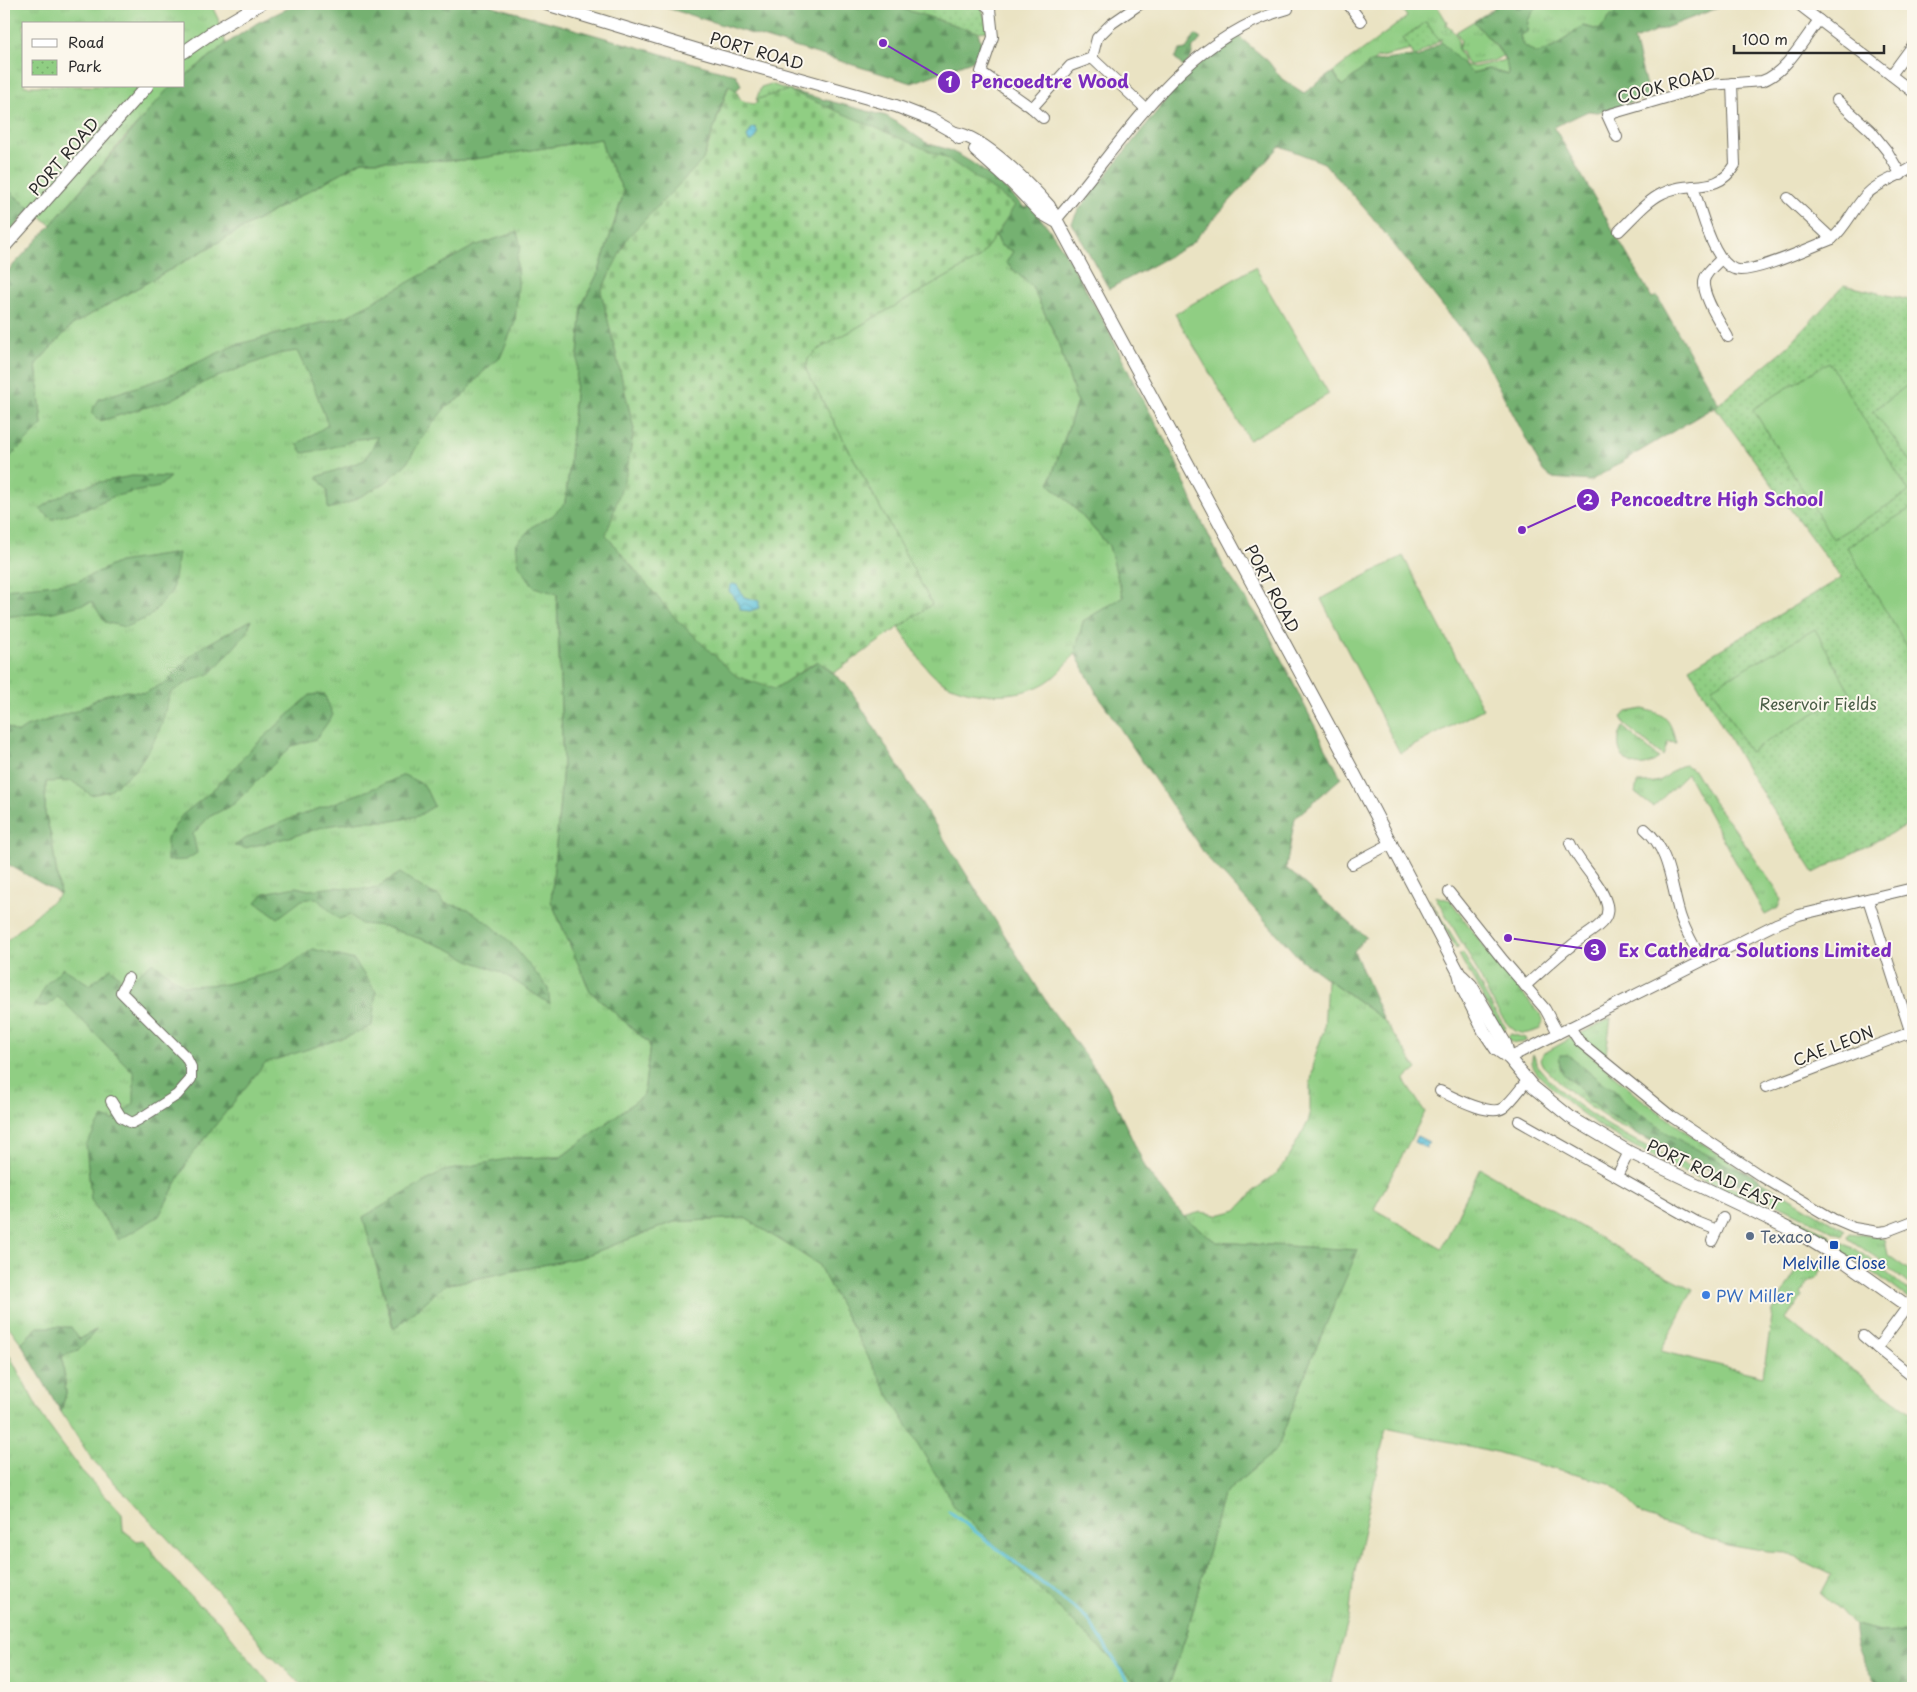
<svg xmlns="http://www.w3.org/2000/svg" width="1917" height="1692" viewBox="0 0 1917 1692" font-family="'Playpen Sans',sans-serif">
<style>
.grass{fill:url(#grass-tufts);stroke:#5e7c57}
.forest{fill:url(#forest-firs);stroke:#506e4e}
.cemetery{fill:url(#cemetery-stones);stroke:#5e7c57}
.park{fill:url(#park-dots);stroke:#5e7c57}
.pitch{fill:#90ce83;stroke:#5e7c57}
.water{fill:url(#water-waves);stroke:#447682}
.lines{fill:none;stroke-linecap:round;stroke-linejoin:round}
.stream{stroke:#5cc1da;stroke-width:3}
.minor-casing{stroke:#6e6b60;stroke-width:12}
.major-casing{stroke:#6e6b60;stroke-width:14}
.minor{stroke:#fff;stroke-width:10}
.major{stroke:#fff;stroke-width:12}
.service-dot{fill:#5c6f8a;stroke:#fbf7ec;stroke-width:2}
.transit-dot{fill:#1a4fb4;stroke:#fbf7ec;stroke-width:2}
.shop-dot{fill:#3f7fe0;stroke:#fbf7ec;stroke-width:2}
.labels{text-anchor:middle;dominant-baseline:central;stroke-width:4;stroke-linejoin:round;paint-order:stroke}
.street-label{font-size:16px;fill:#2b2b2b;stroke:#fbf7ec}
.park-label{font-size:16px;fill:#495c45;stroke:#fbf7ec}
.service-label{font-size:16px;fill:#4e5e75;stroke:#fbf7ec;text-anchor:start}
.transit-label{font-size:16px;fill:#164399;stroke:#fbf7ec}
.shop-label{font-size:16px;fill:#366cbe;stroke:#fbf7ec;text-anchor:start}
.leader{fill:none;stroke:#7b2cbf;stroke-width:2}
.callout-dot{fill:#7b2cbf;stroke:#fbf7ec;stroke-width:2}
.mark-label{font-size:15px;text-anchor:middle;font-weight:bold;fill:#fff}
.callout-label{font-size:18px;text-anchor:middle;font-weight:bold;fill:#7b2cbf;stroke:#fbf7ec;stroke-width:4;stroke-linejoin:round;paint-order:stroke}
</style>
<defs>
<pattern id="grass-tufts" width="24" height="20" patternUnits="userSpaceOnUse" patternTransform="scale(1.25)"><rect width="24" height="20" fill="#90ce83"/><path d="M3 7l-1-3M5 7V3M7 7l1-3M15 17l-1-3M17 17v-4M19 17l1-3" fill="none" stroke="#7cb171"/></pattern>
<pattern id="forest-firs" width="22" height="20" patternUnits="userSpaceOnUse" patternTransform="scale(1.25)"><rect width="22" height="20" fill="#74b171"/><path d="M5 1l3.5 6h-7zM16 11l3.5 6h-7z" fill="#5f905d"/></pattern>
<pattern id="cemetery-stones" width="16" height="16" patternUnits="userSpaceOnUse" patternTransform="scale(1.25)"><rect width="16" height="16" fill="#90ce83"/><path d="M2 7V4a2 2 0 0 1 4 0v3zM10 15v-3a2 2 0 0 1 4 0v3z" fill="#7cb171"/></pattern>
<pattern id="park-dots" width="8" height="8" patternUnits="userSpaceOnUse" patternTransform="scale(1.25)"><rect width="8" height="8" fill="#90ce83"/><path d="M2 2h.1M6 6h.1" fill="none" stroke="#7cb171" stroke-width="1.8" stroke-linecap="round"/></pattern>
<pattern id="water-waves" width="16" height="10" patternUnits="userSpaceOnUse" patternTransform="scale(1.25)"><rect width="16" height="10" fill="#5cc1da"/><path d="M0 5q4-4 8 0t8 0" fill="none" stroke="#4c9db1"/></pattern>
</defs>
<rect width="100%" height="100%" fill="#fbf7ec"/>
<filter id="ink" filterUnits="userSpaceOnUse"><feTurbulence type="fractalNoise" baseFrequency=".02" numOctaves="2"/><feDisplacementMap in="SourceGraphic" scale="10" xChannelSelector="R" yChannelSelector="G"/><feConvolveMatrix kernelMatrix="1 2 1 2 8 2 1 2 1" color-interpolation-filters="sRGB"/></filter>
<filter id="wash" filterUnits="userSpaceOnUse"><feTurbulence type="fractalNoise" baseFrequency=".0096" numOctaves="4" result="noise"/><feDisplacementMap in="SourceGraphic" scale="20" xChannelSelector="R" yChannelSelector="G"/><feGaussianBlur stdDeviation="1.12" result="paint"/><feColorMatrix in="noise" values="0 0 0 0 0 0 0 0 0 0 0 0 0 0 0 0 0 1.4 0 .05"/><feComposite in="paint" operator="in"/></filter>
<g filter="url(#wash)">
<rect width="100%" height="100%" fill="#eae3c3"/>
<g class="grass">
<polygon points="4,4 211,4 219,21 226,44 184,77 184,24 24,24 24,86 173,86 125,137 51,225 4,187"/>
<path d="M1399,4H1436L1447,22L1446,25C1456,34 1459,35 1458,49L1461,41L1456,32L1474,21C1483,34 1495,43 1503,56L1493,61L1470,65L1466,63L1462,52L1458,49L1463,58L1464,65L1474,67L1506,60L1508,63V75L1488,69L1472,73L1441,42V38L1439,41L1426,22L1403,38L1411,50L1377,58L1342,86L1333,72L1407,17Z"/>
<polygon points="1538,4 1622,4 1599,30 1583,26 1554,47 1536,54 1522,44 1520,34 1527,32 1528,20"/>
<polygon points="771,84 788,90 756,100 761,87"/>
<polygon points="601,139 605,155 624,192 599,271 582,305 569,470 556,572 563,766 551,901 590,991 650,1044 644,1095 561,1157 512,1158 363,1217 393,1328 445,1285 582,1257 674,1222 745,1218 818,1264 890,1397 1052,1600 1141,1688 305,1688 270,1655 223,1597 91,1458 61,1412 66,1393 62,1356 78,1351 94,1331 79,1339 38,1327 21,1343 4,1320 4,1049 7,1047 4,1035 4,943 60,894 51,836 45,813 46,782 26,738 4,725 4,463 42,425 36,364 72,325 362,161 468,160"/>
<path d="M996,235L1001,246L1014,251L1006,263L1032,287L1057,339L1077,402L1049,484L1073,506L1109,546L1123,598L1083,621C1081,630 1080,646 1074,654C1069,662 1059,673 1051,679C1022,702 955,699 930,672C918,659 909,642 899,628L932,604L806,370L808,359L817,350L978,259Z"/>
<path d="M1643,709C1667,715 1670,719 1676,743L1668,742L1663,756L1625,725L1621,717L1627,712Z"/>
<path d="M1623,727L1659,758C1634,778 1608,754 1623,727Z"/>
<path d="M1685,765L1695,771L1712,800L1740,836V837L1779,894L1781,900L1778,908L1765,915L1687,774L1653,807L1635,793L1637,783C1645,783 1654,783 1661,780C1670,775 1674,767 1685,765Z"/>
<path d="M1435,896L1450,900L1501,970H1504L1514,981L1513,983L1540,1014L1543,1022L1540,1029C1531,1033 1522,1036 1514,1030C1496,1017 1478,970 1466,950C1456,932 1445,914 1435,896Z"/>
<polygon points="1429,899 1459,946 1456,948"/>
<polygon points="1463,953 1494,1010 1506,1028 1502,1031 1459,955"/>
<path d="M1327,979L1384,1020L1417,1069L1404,1080L1425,1112L1374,1209L1442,1248L1480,1168L1650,1267L1693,1289L1661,1351L1763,1376L1773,1310L1800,1263H1803L1810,1257L1825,1265L1816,1278C1810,1279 1804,1289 1801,1294L1803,1297L1785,1319L1913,1414V1625L1909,1631L1880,1632L1854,1626L1840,1610L1821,1594L1831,1575L1787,1553L1768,1552L1727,1545L1642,1515L1610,1483L1560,1471L1496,1452L1386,1428L1354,1576L1349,1618L1330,1688H1168L1187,1633L1223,1495L1277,1448L1310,1362L1357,1250L1216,1242L1184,1217L1201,1212L1218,1215L1237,1210L1257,1188L1276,1174L1285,1163L1308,1122L1310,1114V1087L1315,1056L1324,1030Z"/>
<polygon points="1611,1018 1606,1054 1603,1057 1578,1035"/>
<path d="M1511,1034L1525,1038L1526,1041C1519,1044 1512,1044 1507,1038Z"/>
<polygon points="1571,1038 1640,1098 1689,1134 1736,1166 1845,1230 1842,1236 1613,1122 1587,1105 1562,1085 1543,1066 1540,1060 1543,1054"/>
<path d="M1533,1054C1536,1059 1535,1064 1539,1068C1582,1122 1657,1151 1718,1180C1755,1198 1792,1217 1830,1235L1832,1241L1830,1242L1827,1240L1825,1242C1806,1231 1786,1219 1766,1209C1692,1173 1612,1146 1552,1088C1542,1078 1528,1069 1533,1054Z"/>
<polygon points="1850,1233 1885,1238 1888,1255 1913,1273 1913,1288 1879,1260 1848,1238"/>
<path d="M1841,1242C1868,1254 1891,1277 1913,1295V1302L1880,1277L1835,1248Z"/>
<polygon points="4,1345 43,1418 81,1470 122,1514 123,1530 137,1541 144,1540 161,1564 195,1601 218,1620 273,1688 4,1688"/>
</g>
<g class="forest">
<polygon points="297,4 486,4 736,75 741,85 736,91 728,86 703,160 629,237 601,291 634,429 627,471 774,689 818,661 848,686 1051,1009 1107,1085 1147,1171 1184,1217 1216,1242 1358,1250 1310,1362 1277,1449 1223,1495 1187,1633 1168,1688 1141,1688 955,1507 890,1397 818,1264 745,1218 674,1222 582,1257 445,1285 394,1329 363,1217 444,1171 512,1158 561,1157 644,1095 650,1044 590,991 551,901 563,766 557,594 534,587 519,565 516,544 533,526 552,516 565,503 569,470 582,305 599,271 624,192 605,155 601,139 468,160 362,161 72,325 36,364 42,425 4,463 4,275 51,225 166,91 173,86 184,86 184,77 226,44 257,23"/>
<polygon points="654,4 900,4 900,8 978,32 983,50 979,58 912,83"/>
<path d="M1497,4H1538L1528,20L1527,32L1520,35L1522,44L1536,54L1554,47L1583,26L1599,30L1622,4H1684L1692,6L1698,4H1728L1634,40L1649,97L1598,112L1588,111L1554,127L1652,298L1657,296L1719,404L1590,481L1551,478L1543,471L1483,357L1372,217L1324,163L1280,146L1190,245L1109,289L1072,223L1077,212L1184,77L1236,34L1268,61L1282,79L1304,93L1333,72L1342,86L1371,62L1413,56L1418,58L1441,42L1472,73L1488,69L1508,75C1508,49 1487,40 1474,21L1492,10Z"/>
<path d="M1195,35L1201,39L1192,49C1193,57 1189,62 1183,67L1175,58L1180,50L1186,49Z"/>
<path d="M788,90L886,116C900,123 911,133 925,142C933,146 943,147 951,151C979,164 1003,186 1025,208L1029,205L1047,226L1064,251L1108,329L1132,379L1174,457L1194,505L1225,569L1265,627L1341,778L1295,818L1286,868L1366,937L1354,951L1384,1020L1300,959L1206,856L1097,694L1075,653L1083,621L1123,597L1109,546L1073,506L1049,484L1077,402L1057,339L1032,287L1006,263L1013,251L1001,246L996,235Z"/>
<polygon points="4,187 31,209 4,239"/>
<polygon points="517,232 521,247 517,257 518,285 515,322 501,356 482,373 462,397 446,407 425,433 407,463 384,484 348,503 328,509 327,490 317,477 365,460 378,437 359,439 327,449 303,453 297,444 328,425 314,387 297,351 278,354 209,380 171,400 100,421 91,413 99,399 164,378 235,345 347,316 474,246"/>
<path d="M132,476L170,477L159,487L115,496L79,511L52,519L40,509C71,486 95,483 132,476Z"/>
<polygon points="178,553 172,591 149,617 125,627 105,622 92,602 53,612 4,617 4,589 76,582 119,562"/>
<polygon points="251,620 247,633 211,673 186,683 170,693 162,723 152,745 135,770 109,791 91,795 72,781 46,782 45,813 51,836 60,894 4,862 4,725 17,733 26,727 76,711 104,695 127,691 145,693 164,683 197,650"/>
<polygon points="324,694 333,715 316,739 292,746 234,804 209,817 193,834 197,853 186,860 167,861 167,838 182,815 207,795 232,771 247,753 310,695"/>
<path d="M404,775L424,785L434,806L418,816L393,821H363L326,826L294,836L245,848L234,846C252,833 272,826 293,818C330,804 368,792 404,775Z"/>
<polygon points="400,873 424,889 439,896 444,903 468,909 491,925 510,942 548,988 550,1004 501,972 471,961 447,948 383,926 361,924 351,915 339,919 316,898 302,900 278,918 256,902 264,893 296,887 309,890 336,887 352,889 374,889"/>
<polygon points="313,949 354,960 376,992 372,1026 346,1037 265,1063 190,1157 159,1216 119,1240 91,1200 86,1145 103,1117 113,1121 134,1103 134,1073 58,996 48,1006 35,1006 47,983 63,968 90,985 111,968 126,984 153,962 184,986 226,984 282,970"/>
<path d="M1560,1055H1568L1600,1081L1614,1089L1622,1100L1670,1135L1727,1165L1753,1175L1769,1189V1198C1757,1196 1749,1187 1737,1185L1733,1179L1714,1171L1653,1140L1635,1134L1630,1126L1600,1110L1595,1103L1588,1101C1585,1097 1583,1091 1579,1087C1567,1076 1557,1075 1560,1055Z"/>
<polygon points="38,1327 71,1327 79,1339 96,1330 78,1351 62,1356 66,1393 61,1412 21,1343"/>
<path d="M1913,1625V1688H1881C1869,1675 1852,1645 1854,1626L1880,1632L1909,1631Z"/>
</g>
<polygon class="cemetery" points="729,85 736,91 741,100 753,104 757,103 758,99 788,90 948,159 1015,205 996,235 978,259 817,350 808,359 806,370 932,604 834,673 817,661 774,689 736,676 674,617 606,535 627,471 634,429 601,291 628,237 703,160"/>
<g class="park">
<polygon points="900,4 979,4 983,11 988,31 978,32 900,8"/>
<polygon points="1426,22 1439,41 1415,57 1403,38"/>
<polygon points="1844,285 1913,301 1913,822 1814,873 1748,771 1689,668 1841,578 1715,407 1785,349"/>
</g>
<g class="pitch">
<polygon points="1255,267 1329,394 1249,440 1175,314"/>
<polygon points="1829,362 1909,492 1833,539 1753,409"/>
<polygon points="1913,381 1913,464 1873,411"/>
<polygon points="1913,507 1913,656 1847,547"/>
<polygon points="1403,556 1483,709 1400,753 1321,599"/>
<polygon points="1815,629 1850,692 1749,752 1712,687"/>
</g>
<g class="water">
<path d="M755,127C760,133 756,141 749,142L747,137L752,128Z"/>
<polygon points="733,584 737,585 744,597 759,601 759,608 750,611 741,610 735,598 729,591 730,585"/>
<polygon points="1417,1136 1429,1142 1426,1148 1414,1142"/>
</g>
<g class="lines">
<polyline class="stream" points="949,1511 1088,1619 1132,1688"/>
</g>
</g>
<g filter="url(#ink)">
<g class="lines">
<defs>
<g id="minor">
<polyline points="984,4 990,9 993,37 981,72 1032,108 1043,118"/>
<polyline points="1348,4 1361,21"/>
<polyline points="1798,4 1913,92"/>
<polyline points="1092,58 1097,38 1111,24 1140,4"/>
<polyline points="1891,75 1913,45"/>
<polyline points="1837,100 1871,131 1887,151 1901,175"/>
<polyline points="1032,108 1070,66 1092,58 1146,109"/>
<path d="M1617,137L1607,115L1710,85L1762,81C1786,73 1804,39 1819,20"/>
<path d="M1693,186C1700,207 1712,260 1734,269C1750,276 1813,246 1832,239C1846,227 1853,209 1866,195C1878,182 1898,177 1913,167"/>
<polyline points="1788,198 1832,239"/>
<path d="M1055,221C1124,142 1181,38 1288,9"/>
<path d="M1619,231C1632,219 1646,201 1663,193C1691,179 1716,196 1735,165L1732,83"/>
<path d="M1721,259C1715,265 1705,273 1704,281C1702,296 1721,324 1728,337"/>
<path d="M1645,829C1670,850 1671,886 1680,915C1685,931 1694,946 1702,960"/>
<polyline points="1352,864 1392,843"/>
<polyline points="1449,892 1503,960 1545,1009 1558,1033"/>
<polyline points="1868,899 1913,1040"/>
<path d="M1525,986C1540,973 1555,958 1571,946C1581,937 1596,931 1604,920C1607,916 1608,910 1607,905C1601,881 1579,865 1570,843"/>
<polyline points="1570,1027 1579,1041 1672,1117 1761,1176 1833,1219 1854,1228 1878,1232 1887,1231 1913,1221"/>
<polyline points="1509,1058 1776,924 1799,915 1913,888"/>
<polyline points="1766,1087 1911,1032"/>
<path d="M1440,1091C1453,1097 1490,1117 1503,1108C1512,1101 1520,1089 1527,1081"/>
<polyline points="111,1101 121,1117 132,1123 138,1120 177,1095 191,1079 191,1067 186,1057 121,992 128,978"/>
<polyline points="1519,1121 1697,1222 1717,1230"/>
<polyline points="1617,1176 1629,1152"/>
<polyline points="1712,1241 1723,1218"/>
<polyline points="1908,1306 1877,1348 1913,1377"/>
<polyline points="1863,1336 1877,1348"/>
</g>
<g id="major">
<polyline points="546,4 701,51 896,106 932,120 955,133 959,138"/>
<polyline points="184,52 214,31 260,4"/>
<path d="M955,133C984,137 1030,185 1049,206L1336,739L1459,973L1463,989L1484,1031L1496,1049L1509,1058L1533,1087L1570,1117L1629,1152L1753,1211L1803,1236L1844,1261L1913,1310"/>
<polyline points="975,150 1012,183 1041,213 1055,221"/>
<polyline points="4,247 147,86"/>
<polyline points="1462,976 1471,985 1505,1043 1509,1058"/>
</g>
</defs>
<use href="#minor" class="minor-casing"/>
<use href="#major" class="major-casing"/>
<use href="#minor" class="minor"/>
<use href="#major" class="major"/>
</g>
</g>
<circle class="service-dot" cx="1750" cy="1236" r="5"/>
<rect class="transit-dot" x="1829" y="1240" width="10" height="10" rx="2.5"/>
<circle class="shop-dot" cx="1706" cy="1295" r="5"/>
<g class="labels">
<g class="street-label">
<text transform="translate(757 50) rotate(16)">PORT ROAD</text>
<text transform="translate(1666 84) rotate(-15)">COOK ROAD</text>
<text transform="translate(63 156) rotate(-49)">PORT ROAD</text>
<text transform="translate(1273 588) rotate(62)">PORT ROAD</text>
<text transform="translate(1833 1045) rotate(-21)">CAE LEON</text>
<text transform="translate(1714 1174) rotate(25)">PORT ROAD EAST</text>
</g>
<g class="park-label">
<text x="1818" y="703">Reservoir Fields</text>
</g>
<g class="service-label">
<text x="1760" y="1236">Texaco</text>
</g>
<g class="transit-label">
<text x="1834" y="1262">Melville Close</text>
</g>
<g class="shop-label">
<text x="1716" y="1295">PW Miller</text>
</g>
</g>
<path class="leader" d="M883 43L949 82M1522 530L1588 500M1508 938L1595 950"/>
<g class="callout-dot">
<circle cx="883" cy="43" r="5"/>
<circle cx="1522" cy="530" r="5"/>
<circle cx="1508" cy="938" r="5"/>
<circle cx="949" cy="82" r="12"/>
<circle cx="1588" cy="500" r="12"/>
<circle cx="1595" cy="950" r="12"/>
</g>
<g class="mark-label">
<text x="949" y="87">1</text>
<text x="1588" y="505">2</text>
<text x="1595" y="955">3</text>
</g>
<g class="callout-label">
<text x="1050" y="88">Pencoedtre Wood</text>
<text x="1717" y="506">Pencoedtre High School</text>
<text x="1755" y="957">Ex Cathedra Solutions Limited</text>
</g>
<rect width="1917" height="1692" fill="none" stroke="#fbf7ec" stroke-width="20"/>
<rect x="22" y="22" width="162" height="65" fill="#fbf7ec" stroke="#a8a59f"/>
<rect x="32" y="39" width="25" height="8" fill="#ffffff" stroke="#a8a59f"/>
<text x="68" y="48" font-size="15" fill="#2b2b2b">Road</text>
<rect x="32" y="60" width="25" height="15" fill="url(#park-dots)" stroke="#a8a59f"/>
<text x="68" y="72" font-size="15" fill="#2b2b2b">Park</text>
<path d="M1734 45v8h150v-8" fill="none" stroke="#2b2b2b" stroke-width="2.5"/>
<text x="1742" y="45" font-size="15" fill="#2b2b2b" stroke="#fbf7ec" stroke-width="4" paint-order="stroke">100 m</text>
</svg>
